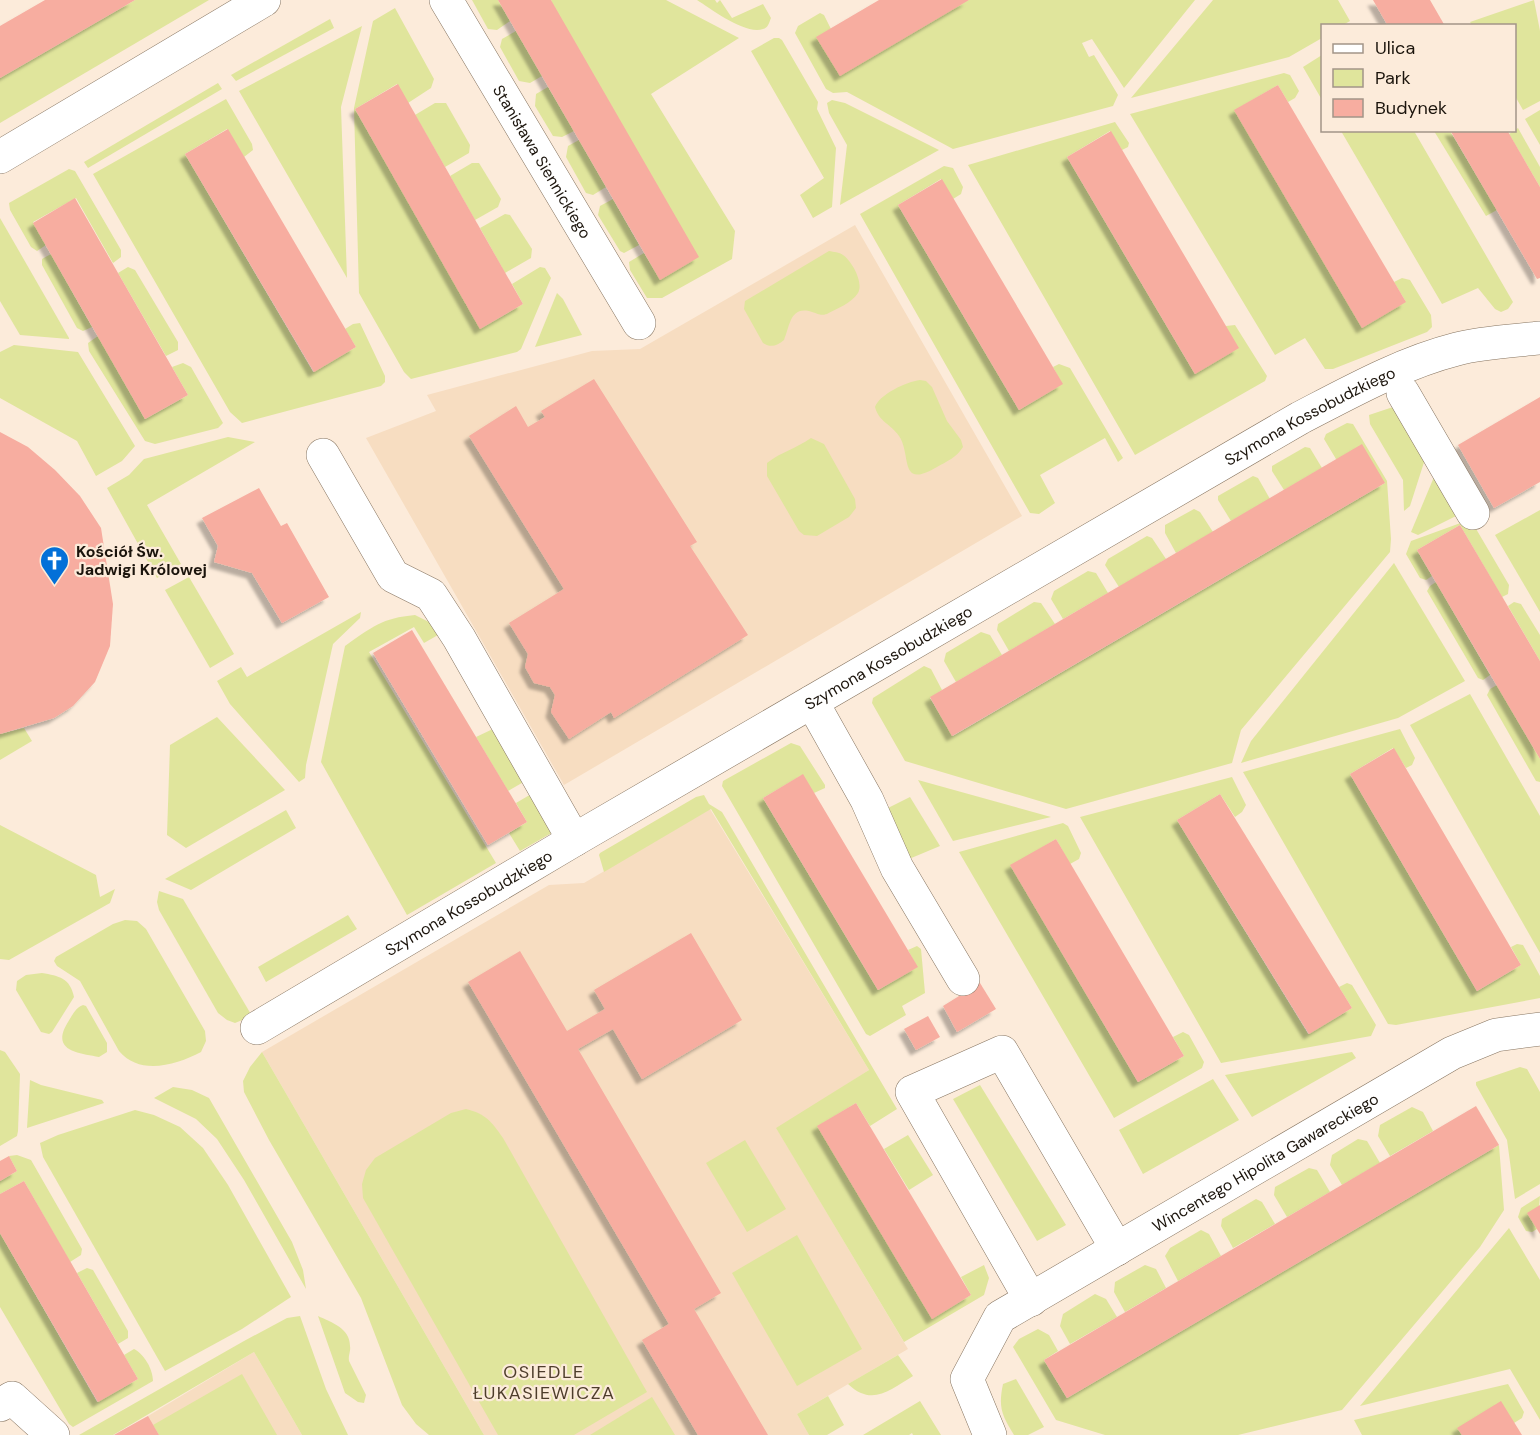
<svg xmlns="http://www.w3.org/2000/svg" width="1540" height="1435" viewBox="0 0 1540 1435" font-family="'DM Sans',sans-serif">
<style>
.built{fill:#f7ddc1}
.green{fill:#e0e59c}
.building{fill:#f7ada0;filter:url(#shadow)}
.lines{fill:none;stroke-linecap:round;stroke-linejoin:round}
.minor-casing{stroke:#877561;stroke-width:34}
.minor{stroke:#fff;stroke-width:33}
.labels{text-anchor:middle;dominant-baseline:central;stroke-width:4.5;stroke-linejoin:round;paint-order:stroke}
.street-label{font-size:16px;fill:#1b140c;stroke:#fcebda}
.poi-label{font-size:16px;font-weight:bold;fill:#1b140c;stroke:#fcebda;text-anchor:start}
.neighbourhood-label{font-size:18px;letter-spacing:1.5px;fill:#4e3d2b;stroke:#fcebda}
</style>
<defs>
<filter id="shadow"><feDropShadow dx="-5.5" dy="5.5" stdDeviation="1.5" flood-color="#0004"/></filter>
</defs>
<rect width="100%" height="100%" fill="#fcebda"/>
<g class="built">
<polygon points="855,225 1022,516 564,785 366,438 436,411 427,395 592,351 640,349"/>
<polygon points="710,809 869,1070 777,1129 908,1349 797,1414 809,1435 484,1435 262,1052 549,885 584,883"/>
<polygon points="254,1352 302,1435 114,1435 148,1416"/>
</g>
<g class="green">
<polygon points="135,0 209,0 0,123 0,78"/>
<polygon points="472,0 498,0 510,21 497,30 488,29"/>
<polygon points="551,0 666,0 739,38 651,94 735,231 732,259 662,298 647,298 630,270 629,262 644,253 660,279"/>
<path d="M697,0H715L717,3L720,0L732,18L763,4L771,18C769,23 768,28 763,29C745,35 711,9 697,0Z"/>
<polygon points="969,0 1195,0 1124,88 1092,39 1082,43 1089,57 1094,55 1118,95 1113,106 953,149 847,92 833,93 826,89 795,33 798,26 820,13 824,15 831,29 817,37"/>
<polygon points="1213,0 1338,0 1350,21 1343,25 1322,26 1322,38 1289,57 1131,98"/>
<polygon points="1534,0 1540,31 1540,101 1523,110 1515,96 1514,26 1472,25 1470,22"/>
<polygon points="395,8 434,79 431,88 408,103 397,84 355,109 481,328 523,304 512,284 540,267 545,268 551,278 521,349 517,352 411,379 404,372 359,293 354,108 373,21"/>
<polygon points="330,19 334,28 236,81 231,75"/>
<polygon points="362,26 341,107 347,278 239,91"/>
<polygon points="516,31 542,76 530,83 519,81 500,47 502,39"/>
<polygon points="774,38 779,38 782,40 818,102 817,109 836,148 832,207 813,218 800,195 824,178 751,51"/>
<polygon points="1322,55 1322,100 1303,67"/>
<polygon points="1284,73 1290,75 1299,91 1295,98 1288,102 1278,85 1235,110 1406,302 1394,282 1402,278 1410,280 1431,315 1432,327 1427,332 1333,369 1325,369 1305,338 1275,355 1130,114"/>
<polygon points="218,83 222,89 88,168 84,162"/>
<polygon points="548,87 574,131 562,137 553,136 535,106 536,94"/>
<polygon points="226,99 252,144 253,150 244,157 227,129 185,154 313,372 356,347 345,329 353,324 360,323 385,376 385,382 381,386 242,423 230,412 93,174"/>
<polygon points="832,100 845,103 939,150 840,205 847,145 829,113 827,103"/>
<polygon points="435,103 446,103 470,145 469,153 445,167 415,115"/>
<polygon points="1540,110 1540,145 1525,119"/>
<polygon points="1115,122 1129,143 1128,147 1122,150 1110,131 1067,157 1195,374 1226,326 1235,325 1267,376 1265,381 1135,455 968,165"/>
<polygon points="1518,128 1540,167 1540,187 1509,134"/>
<polygon points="1341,131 1414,131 1513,302 1508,309 1501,312 1495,309 1478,288 1442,304"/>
<polygon points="1434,131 1450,131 1497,210 1486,216"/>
<polygon points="579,140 606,187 593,195 586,193 566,157 568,146"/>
<polygon points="472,163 479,163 501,199 498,207 475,220 450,176"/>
<polygon points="944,166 953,168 963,187 961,194 953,199 941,179 898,205 1019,410 1062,384 1053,367 1059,364 1070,368 1123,458 1118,462 1105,438 1040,475 1055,503 1039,514 1030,513 860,214"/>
<polygon points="69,169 75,171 121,250 121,257 113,263 76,198 33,222 46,245 37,251 31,247 10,210 9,203"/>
<polygon points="613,199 639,245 624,253 620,251 598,215 600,206"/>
<polygon points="505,214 510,215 532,249 531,258 505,273 480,228"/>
<polygon points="0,218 69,338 69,339 20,335 0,301"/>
<path d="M829,251C834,252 839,252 843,255C852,261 864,283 858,293C852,303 836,309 827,314C820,316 819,314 812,312C790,305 790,326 784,340C777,346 771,348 763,343L744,309L745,301Z"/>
<polygon points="51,254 92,327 83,331 77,328 42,265 42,259"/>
<polygon points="128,267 135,270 178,342 178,350 166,356 118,273"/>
<polygon points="557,293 563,299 582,335 535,347"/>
<polygon points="98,336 145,419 188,395 172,367 183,363 191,367 223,423 218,428 155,444 145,441 89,351 88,343"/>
<polygon points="14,345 78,352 135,446 122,461 96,476 77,441 0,398 0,352"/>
<path d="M920,380L926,381L932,387L947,421L961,440L963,447C957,457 946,462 937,467C898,490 912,455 899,436C891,424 879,422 875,407C880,394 906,382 920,380Z"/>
<polygon points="1396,406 1427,453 1410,506 1404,511 1403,480 1370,424 1369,415"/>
<polygon points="1347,423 1353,424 1387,481 1391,539 1390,552 1241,730 1232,763 1066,809 905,761 872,703 873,698 924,666 931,669 942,690 930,698 953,736 1385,483 1336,459 1324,439 1326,434"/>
<polygon points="228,437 255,442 147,505 181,564 157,578 107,488 129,475 144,459"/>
<path d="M811,438L824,444L855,499L856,508L849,517L817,536L804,535L799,531L767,476V463C781,452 797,448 811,438Z"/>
<polygon points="1305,447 1310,448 1322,468 1284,490 1272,471 1272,466"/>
<polygon points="1439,465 1466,511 1418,535 1411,532"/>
<polygon points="1253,476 1258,478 1270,499 1231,521 1218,500 1218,496"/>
<polygon points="1194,509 1200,512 1213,532 1176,553 1165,533 1165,525"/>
<polygon points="1540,510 1540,612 1495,535"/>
<polygon points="1466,521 1472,522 1509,585 1508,594 1502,597 1460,525 1417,550 1432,576 1426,580 1420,578 1406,554 1411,541"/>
<polygon points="1147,536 1152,538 1166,559 1119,587 1105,565 1108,559"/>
<polygon points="1394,563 1465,681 1398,718 1241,763 1251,741"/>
<polygon points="1088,571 1096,573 1108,593 1063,619 1051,599 1054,591"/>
<polygon points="189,577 234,654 210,668 165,590"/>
<polygon points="1436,582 1490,675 1483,680 1478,678 1427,591 1430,586"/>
<polygon points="1034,602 1041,603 1055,624 1009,651 997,630 998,624"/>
<polygon points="1514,602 1521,604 1540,635 1540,661 1508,606"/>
<polygon points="361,612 360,618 333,644 306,765 305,778 299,782 230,704 217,681 241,667 247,677"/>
<path d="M415,615L429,622L438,635L424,643L414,627L369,652L496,863L407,915L321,762L345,646C372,627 382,618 415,615Z"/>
<polygon points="981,632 990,635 1002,655 956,682 944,661 946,653"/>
<polygon points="1497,685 1540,759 1540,782 1536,781 1487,695 1490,689"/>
<polygon points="1470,694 1540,816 1540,953 1410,725"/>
<polygon points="217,717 285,790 186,848 167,835 170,745"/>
<polygon points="24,728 32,741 0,760 0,734"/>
<polygon points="495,728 527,780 508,791 476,737"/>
<polygon points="1400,729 1415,758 1412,765 1406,768 1393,748 1350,774 1477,991 1521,965 1511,947 1517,944 1523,945 1540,976 1540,998 1396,1025 1388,1024 1243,772"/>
<polygon points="791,743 800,746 825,785 825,788 814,793 802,775 763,798 878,990 917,967 908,950 917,946 921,949 925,993 902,1006 906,1015 870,1036 866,1034 722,786 723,781"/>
<polygon points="1232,777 1246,805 1242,812 1235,817 1220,794 1177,820 1308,1034 1352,1008 1339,987 1347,983 1352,985 1376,1025 1371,1036 1221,1063 1080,817"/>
<polygon points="918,780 1051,817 953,841"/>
<polygon points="533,793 555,831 520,851 509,833 527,822 516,803"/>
<polygon points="704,795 709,804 722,812 897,1109 870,1126 856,1103 818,1126 932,1318 971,1295 961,1277 984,1265 989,1278 984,1295 904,1342 776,1128 869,1070 711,809 604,872 599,855 600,853 696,797"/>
<polygon points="910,797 940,846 909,859 880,812"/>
<polygon points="286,810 296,828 191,890 165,879"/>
<polygon points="1063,823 1068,826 1081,853 1079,859 1070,864 1056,839 1011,866 1138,1082 1184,1056 1173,1037 1183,1032 1189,1035 1204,1062 1202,1068 1114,1118 959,852"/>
<polygon points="0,825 96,875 100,897 115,889 110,903 9,960 0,959"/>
<polygon points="159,891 183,899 252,1016 235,1023 227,1020 218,1013 159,910 157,902"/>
<polygon points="348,915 357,929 266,982 258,967"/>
<path d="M125,920L137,921L146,929L205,1031L206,1041L201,1052C176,1065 140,1076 119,1051L80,981L57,966L54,961L56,957L113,924Z"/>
<path d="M42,973C59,976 70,978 74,997L52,1032L49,1034L41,1032L16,990L17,981L26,975Z"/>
<path d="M83,1005L86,1006L107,1043V1052L99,1057C78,1053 50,1051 68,1022C72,1016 75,1008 83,1005Z"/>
<polygon points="0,1050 5,1052 20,1074 18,1131 17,1136 0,1146"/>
<polygon points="262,1052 484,1435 429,1435 416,1424 402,1405 361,1298 269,1140 244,1092 243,1081 250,1067"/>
<polygon points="1352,1052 1356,1058 1252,1117 1225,1075"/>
<polygon points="1520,1067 1527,1069 1540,1092 1540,1184 1515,1199 1507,1140 1476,1085 1476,1082"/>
<polygon points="1213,1079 1239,1120 1143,1174 1119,1130"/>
<polygon points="30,1080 41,1085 102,1100 104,1103 27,1128"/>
<polygon points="980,1085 1066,1225 1037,1241 953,1099"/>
<polygon points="173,1087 192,1090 209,1098 292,1242 303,1270 306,1289 244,1180 217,1139 196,1119 154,1098"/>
<polygon points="1412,1107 1423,1112 1433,1131 1390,1156 1378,1136 1380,1125"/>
<path d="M466,1109C486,1114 491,1121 503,1138L647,1392L574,1435H498L363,1198L362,1184L366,1170L375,1158L451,1113Z"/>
<polygon points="135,1110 154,1115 180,1127 203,1148 228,1185 291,1297 242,1329 165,1371 43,1157 40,1143 58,1135"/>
<polygon points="908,1135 933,1175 909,1190 884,1149"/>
<polygon points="1358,1139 1367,1141 1380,1163 1342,1185 1330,1165 1332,1155"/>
<polygon points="745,1140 786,1209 747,1232 706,1163"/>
<polygon points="1499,1145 1504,1210 1480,1247 1342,1410 1238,1435 1105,1435 1056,1420 1013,1347 1019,1339 1038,1329 1049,1335 1058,1351 1044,1360 1067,1398"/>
<polygon points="17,1155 31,1160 82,1249 81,1255 70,1262 24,1181 0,1194 0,1181 17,1171 9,1156"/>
<polygon points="1309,1168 1317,1170 1330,1192 1287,1217 1274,1195 1275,1187"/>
<polygon points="1540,1196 1537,1229 1532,1232 1526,1231 1518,1217 1521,1208"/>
<polygon points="1256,1199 1262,1202 1275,1224 1233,1248 1221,1226 1222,1219"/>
<polygon points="1509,1228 1540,1280 1540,1420 1510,1369 1360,1406"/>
<polygon points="1201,1230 1209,1234 1221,1256 1178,1281 1165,1256 1170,1248"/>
<path d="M0,1233L97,1402L138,1379L124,1355L134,1349C144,1354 153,1369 153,1381L73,1427L69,1424L0,1307Z"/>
<polygon points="797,1235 862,1349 797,1386 732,1273"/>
<polygon points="1145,1265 1156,1269 1166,1288 1125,1312 1114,1292 1115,1282"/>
<polygon points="87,1268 93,1270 128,1331 128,1338 118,1344 77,1273"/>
<polygon points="1095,1294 1106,1299 1117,1317 1070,1344 1060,1326 1063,1314"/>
<polygon points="300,1316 326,1389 348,1435 302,1435 254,1352 113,1435 79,1435 244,1341 287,1318"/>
<path d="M318,1316C331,1322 350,1328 350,1346C351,1351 348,1355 349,1361L366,1395L364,1403L358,1402L345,1393Z"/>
<path d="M898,1355L913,1376C890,1390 872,1407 848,1384Z"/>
<polygon points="242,1374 277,1435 159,1435 153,1425"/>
<path d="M1016,1379L1044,1427L1028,1435H1014C1002,1415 998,1408 1003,1384Z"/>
<polygon points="1508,1384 1524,1412 1522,1418 1514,1423 1458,1428 1462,1435 1362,1435 1354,1420"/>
<polygon points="828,1396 844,1425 827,1435 809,1435 797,1414"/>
<polygon points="652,1397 675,1435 590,1435"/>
<polygon points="920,1401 941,1435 913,1435 912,1433 909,1435 863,1435"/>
</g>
<g class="building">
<polygon points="45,0 135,0 0,78 0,26"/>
<polygon points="498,0 551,0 699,257 660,280"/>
<polygon points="879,0 969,0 840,76 816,37"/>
<polygon points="1373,0 1430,0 1445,26 1388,26"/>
<polygon points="398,84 523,304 480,329 355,109"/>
<polygon points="1278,85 1406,302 1362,328 1234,110"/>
<polygon points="228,129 356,347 314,372 185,154"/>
<polygon points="1450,130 1507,130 1540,187 1540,278 1537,279"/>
<polygon points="1111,131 1239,348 1195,374 1067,157"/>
<polygon points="942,179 1063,384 1019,410 898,205"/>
<polygon points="75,198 188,395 145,419 33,223"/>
<polygon points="594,379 697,542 690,546 748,635 614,718 611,712 569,739 551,712 555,695 550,687 534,683 525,667 528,654 509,623 564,589 469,436 516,406 528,427 545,417 541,411"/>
<polygon points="1540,397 1540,482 1494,508 1458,445"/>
<polygon points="0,432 28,447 55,470 80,496 101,528 113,604 110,646 95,682 73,706 54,718 0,734"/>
<polygon points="1362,444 1385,483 952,736 930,697"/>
<polygon points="259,488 281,526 287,523 329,597 282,623 252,573 214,562 218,546 202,518"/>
<polygon points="1460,525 1540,661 1540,759 1417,550"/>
<polygon points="412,630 527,822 488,845 373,653"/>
<polygon points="1394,748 1521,965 1477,991 1350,774"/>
<polygon points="803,774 918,967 878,990 763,798"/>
<polygon points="1220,794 1352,1008 1309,1034 1177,820"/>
<polygon points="1056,839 1184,1056 1138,1082 1010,865"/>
<polygon points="691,933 742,1020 642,1079 613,1029 578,1049 721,1293 694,1309 768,1435 698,1435 642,1340 669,1324 468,982 520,951 567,1031 605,1009 594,990"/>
<polygon points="980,983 996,1009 957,1032 943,1006"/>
<polygon points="928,1016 940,1037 916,1050 904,1029"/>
<polygon points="856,1103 971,1295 932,1319 817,1126"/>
<polygon points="1476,1106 1499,1145 1067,1398 1044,1360"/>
<polygon points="9,1156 17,1171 0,1181 0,1161"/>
<polygon points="24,1181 138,1379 98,1402 0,1233 0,1194"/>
<polygon points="1540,1205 1540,1234 1527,1213"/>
<polygon points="1501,1401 1522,1435 1462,1435 1457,1428"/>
<polygon points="148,1416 159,1435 114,1435"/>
</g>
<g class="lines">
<defs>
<g id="minor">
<path id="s1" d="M446,0L639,323"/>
<polyline points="0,157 264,0"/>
<polyline points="1403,393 1473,513"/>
<polyline points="323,455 393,576 431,595 459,638 574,840"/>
<polyline points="812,702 867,800 897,868 963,979"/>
<path id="s2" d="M257,1028L574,840L1300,418C1350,392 1402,363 1457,349C1483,342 1513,341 1540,338"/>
<polyline points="1031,1300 912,1092 1002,1052 1117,1249"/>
<polyline points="0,1405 12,1398 53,1435"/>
<path id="s3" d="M990,1435L967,1379L1000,1317L1452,1053L1496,1035L1540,1029"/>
</g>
</defs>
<use href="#minor" class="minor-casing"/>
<use href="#minor" class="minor"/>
</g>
<defs>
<symbol id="church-pin" viewBox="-11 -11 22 30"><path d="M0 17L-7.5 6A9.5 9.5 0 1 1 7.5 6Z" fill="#0370d8" stroke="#fcebda"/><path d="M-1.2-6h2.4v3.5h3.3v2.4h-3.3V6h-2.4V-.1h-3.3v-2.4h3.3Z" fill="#fff"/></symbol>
</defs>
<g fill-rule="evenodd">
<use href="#church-pin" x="38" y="544" width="33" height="45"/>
</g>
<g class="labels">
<g class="street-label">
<text stroke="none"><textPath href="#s1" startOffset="188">Stanisława Siennickiego</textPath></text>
<text stroke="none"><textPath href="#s2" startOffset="1218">Szymona Kossobudzkiego</textPath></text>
<text stroke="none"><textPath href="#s2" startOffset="732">Szymona Kossobudzkiego</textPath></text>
<text stroke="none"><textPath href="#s2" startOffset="246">Szymona Kossobudzkiego</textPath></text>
<text stroke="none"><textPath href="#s3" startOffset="438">Wincentego Hipolita Gawareckiego</textPath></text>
</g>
<g class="poi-label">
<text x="76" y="551">Kościół Św.<tspan x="76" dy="18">Jadwigi Królowej</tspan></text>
</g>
<g class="neighbourhood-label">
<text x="544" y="1372">OSIEDLE<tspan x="544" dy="21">ŁUKASIEWICZA</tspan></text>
</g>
</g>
<rect x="1321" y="24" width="195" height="108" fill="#fcebda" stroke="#a29588" stroke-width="1.5"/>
<rect x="1333" y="44" width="30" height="9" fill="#ffffff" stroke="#a29588" stroke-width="1.5"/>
<text x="1375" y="54" font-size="18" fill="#1b140c">Ulica</text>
<rect x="1333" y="69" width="30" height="18" fill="#e0e59c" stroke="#a29588" stroke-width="1.5"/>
<text x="1375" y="84" font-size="18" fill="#1b140c">Park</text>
<rect x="1333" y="99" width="30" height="18" fill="#f7ada0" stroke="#a29588" stroke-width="1.5"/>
<text x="1375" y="114" font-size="18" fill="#1b140c">Budynek</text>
</svg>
